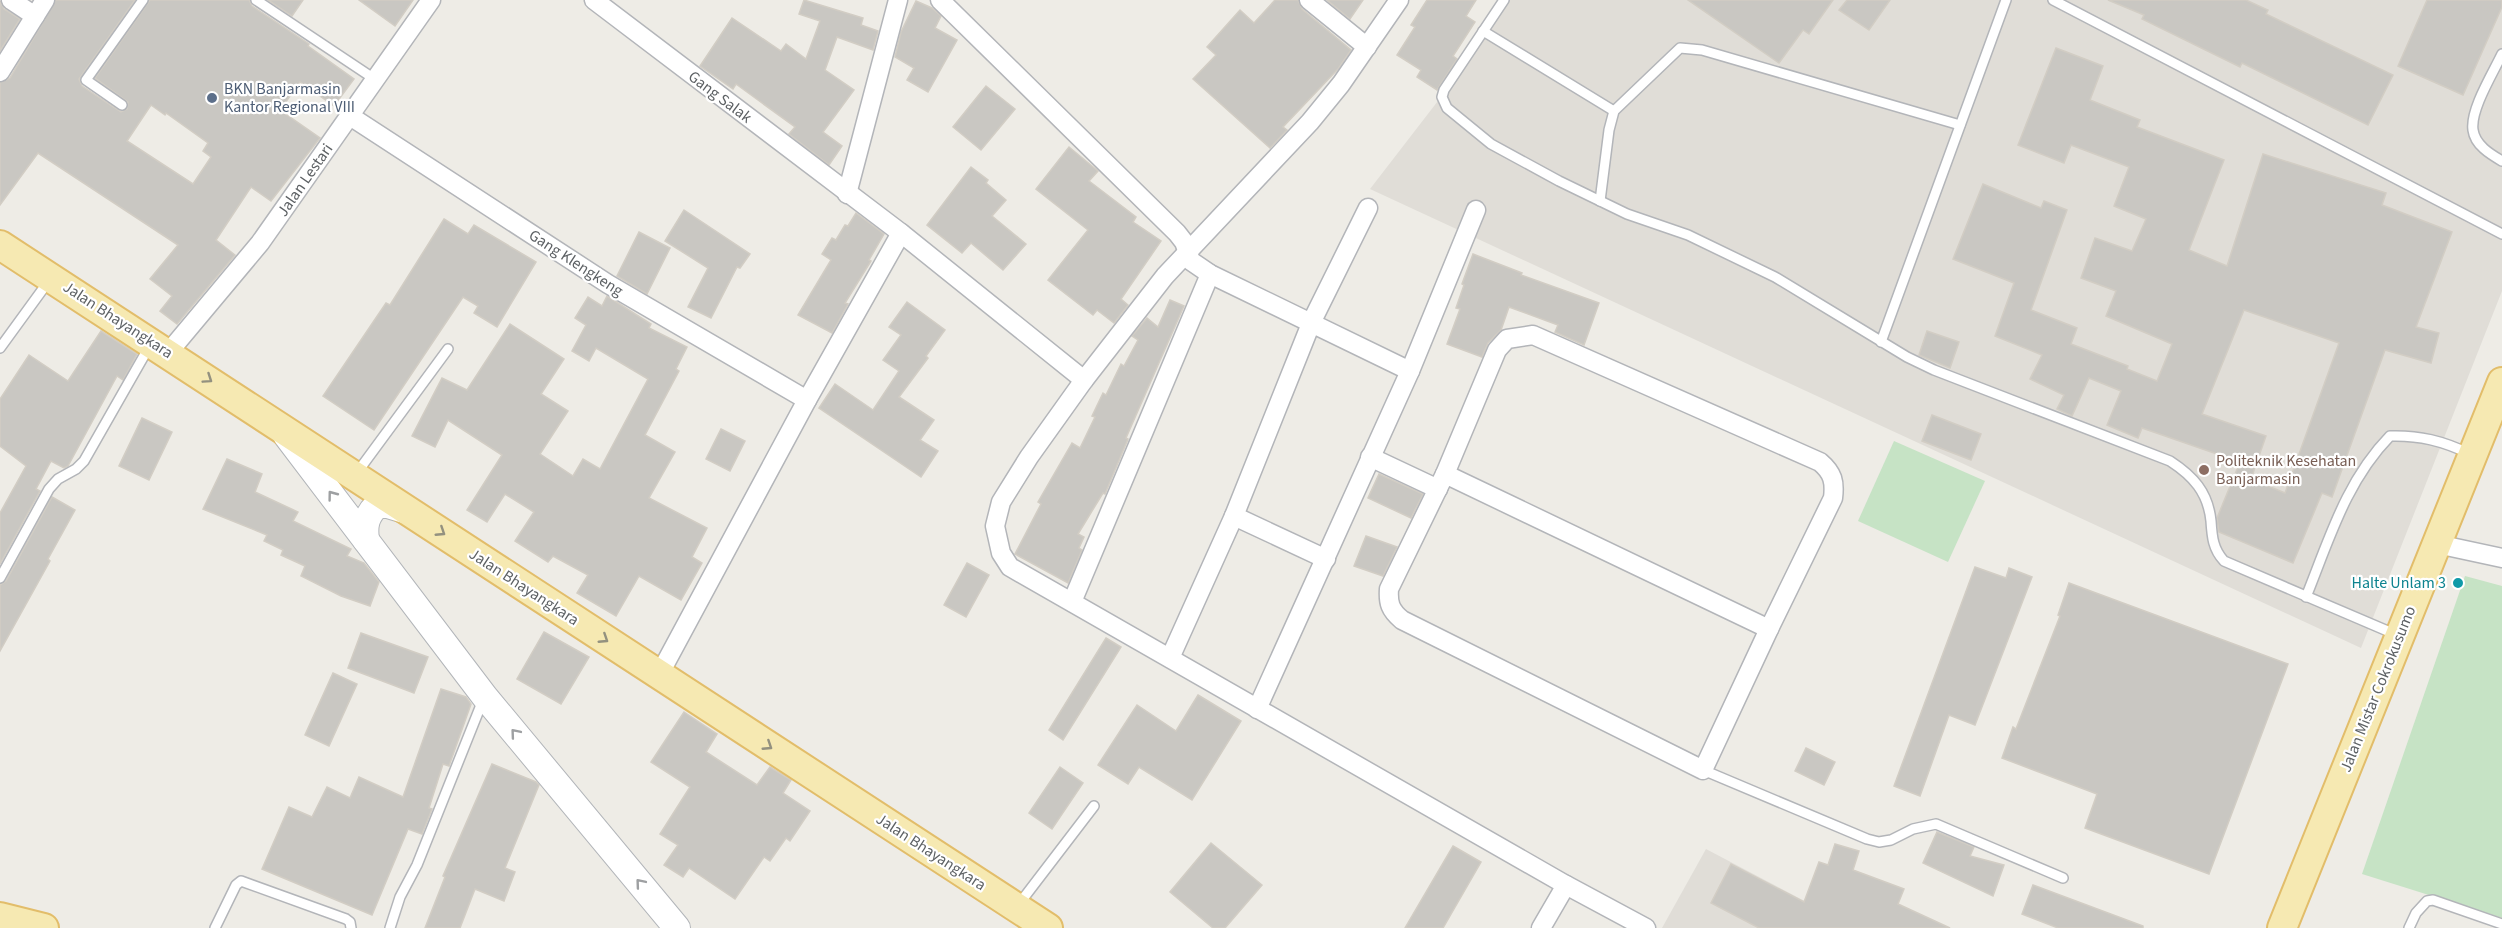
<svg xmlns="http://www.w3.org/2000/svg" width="2502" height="928" viewBox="0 0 2502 928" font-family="'Source Sans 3',sans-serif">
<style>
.education{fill:#e0ddd7}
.green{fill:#c6e3c5}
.building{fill:#c9c7c2;stroke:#d2cdc4;stroke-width:1.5;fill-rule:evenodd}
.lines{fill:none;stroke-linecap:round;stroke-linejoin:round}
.lane-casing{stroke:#b3b5b9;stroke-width:12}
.street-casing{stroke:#b3b5b9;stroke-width:21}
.secondary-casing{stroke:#b2b5b9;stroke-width:28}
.primary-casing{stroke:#e2bd6a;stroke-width:32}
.lane{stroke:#fff;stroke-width:9}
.street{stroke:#fff;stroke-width:18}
.secondary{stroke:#fff;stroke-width:26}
.primary{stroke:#f6e9b2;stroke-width:28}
.oneway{stroke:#93917f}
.oneway2{stroke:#9ea0a2}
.service-dot{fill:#5c6f8a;stroke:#fff;stroke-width:2}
.education-dot{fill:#8d6e63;stroke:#fff;stroke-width:2}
.culture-dot{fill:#0f9aa8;stroke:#fff;stroke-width:2}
.labels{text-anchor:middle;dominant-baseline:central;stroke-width:4.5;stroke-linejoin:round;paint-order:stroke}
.service-label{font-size:16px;fill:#4e5e75;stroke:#fff;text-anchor:start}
.street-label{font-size:16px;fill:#5d6164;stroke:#fff}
.education-label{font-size:16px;fill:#785e54;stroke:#fff;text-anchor:start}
.culture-label{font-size:16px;fill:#0d838f;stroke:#fff;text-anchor:end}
</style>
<rect width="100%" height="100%" fill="#eeece6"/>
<g class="education">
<polygon points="1510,0 2502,0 2502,291 2361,648 1370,189 1468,62"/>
<polygon points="1706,849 1856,928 1662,928"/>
</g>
<g class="green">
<polygon points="1894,441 1985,481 1948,562 1858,521"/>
<polygon points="2465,576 2502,586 2502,918 2362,874"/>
</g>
<g class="building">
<path d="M56,0H135L79,79L82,86L121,112L127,109L128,102L95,78L150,0H249L252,6L309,44L308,46L354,79L334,106L300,82L280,110L320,138L271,201L251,187L216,240L235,255L177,324L160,311L172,296L150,279L178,245L38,153L0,205V83L10,78ZM151,105L165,115L166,113L208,143L203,151L211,157L193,184L127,141Z"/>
<polygon points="268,0 303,0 292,16"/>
<polygon points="359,0 413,0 395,26"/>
<polygon points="804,0 863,18 861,25 878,31 873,50 837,37 825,70 854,90 823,132 842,146 829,165 789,134 795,127 736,84 733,89 700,66 732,18 781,51 786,44 806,59 820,21 799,14"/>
<polygon points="1275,0 1298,0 1302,9 1351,50 1338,69 1283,127 1287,130 1270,148 1193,79 1216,55 1207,47 1240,10 1254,23"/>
<polygon points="1327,0 1363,0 1350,19"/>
<polygon points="1427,0 1476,0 1466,16 1475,22 1453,56 1457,59 1437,90 1417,77 1421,70 1397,55 1415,27 1411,25"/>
<polygon points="1688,0 1833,0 1809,34 1803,30 1779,63"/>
<polygon points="1847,0 1890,0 1869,30 1839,10"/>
<polygon points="2108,0 2246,0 2268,10 2266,14 2393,75 2368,125 2242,63 2240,67 2142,19 2144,15"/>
<polygon points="2427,0 2502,0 2502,7 2463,95 2398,66"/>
<polygon points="0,1 4,9 20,19 0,51"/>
<polygon points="916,1 932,8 941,16 935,28 957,40 928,92 907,80 914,68 895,57 901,32"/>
<path d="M2056,48L2103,66L2090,100L2140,120L2137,127L2224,160L2189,250L2227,266L2263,154L2386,193L2382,205L2452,232L2416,327L2439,333L2431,363L2385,350L2332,497L2322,493L2293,563L2219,532L2217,518L2240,462L2142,428L2138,438L2107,425L2121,391L2089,378L2072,416L2057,409L2064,395L2030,379L2042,355L1995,336L2014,283L1953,259L1983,184L2041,208L2044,201L2067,210L2031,310L2077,328L2071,344L2128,366L2127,369L2157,381L2172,344L2106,316L2116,291L2081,278L2095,238L2132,251L2146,219L2114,206L2129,167L2071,145L2064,163L2018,145ZM2244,310L2339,343L2285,493L2251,479L2266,436L2202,414Z"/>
<polygon points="986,86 1015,109 981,150 953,127"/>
<polygon points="1069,147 1098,171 1089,181 1136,217 1133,222 1161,241 1121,299 1128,305 1114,323 1097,310 1093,315 1048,280 1088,230 1036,189"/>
<polygon points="971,167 988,180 986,183 1006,200 992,216 1026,244 1003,270 971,243 962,253 927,225"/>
<polygon points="684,210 750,254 740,268 737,267 711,318 688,307 708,268 665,241"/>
<polygon points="856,213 884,234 869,260 871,261 845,303 848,304 832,333 798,315 831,260 822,254 832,238 836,240 845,225 848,226"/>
<polygon points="444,219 468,234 474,225 536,262 497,327 474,313 478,306 463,297 374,430 323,396 386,303 390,305"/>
<polygon points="639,232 670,248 647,294 617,276"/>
<polygon points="1473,254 1522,273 1521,275 1599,303 1584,345 1555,332 1558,325 1509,307 1501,330 1488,343 1482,357 1447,344 1460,309 1456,308 1464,285 1462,284"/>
<polygon points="607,296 651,324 649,328 687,347 676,369 679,371 645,435 675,452 649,498 707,528 692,557 702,563 681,600 639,576 616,616 577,593 588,575 553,556 548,562 515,541 534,512 505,494 487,522 467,510 502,455 448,420 435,447 412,436 442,378 467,390 510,324 564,359 541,394 568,411 540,454 573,476 583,459 600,469 648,379 596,348 589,361 572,351 586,325 575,318 588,297 602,306"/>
<polygon points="1170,300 1184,306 1126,438 1128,439 1105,494 1103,493 1078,534 1084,537 1079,548 1082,550 1068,583 1015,554 1041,504 1038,502 1072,443 1080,448 1095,417 1092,416 1103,393 1106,395 1121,364 1124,366 1138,340 1132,336 1147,318 1158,327"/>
<polygon points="907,302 945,330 926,356 928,358 899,397 934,420 920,440 938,451 921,477 819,408 835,384 873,410 899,371 883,360 901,335 889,327"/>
<polygon points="101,331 137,354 123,380 117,376 68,466 64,468 51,461 36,489 40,491 0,564 0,513 26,466 0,446 0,399 29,355 68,381"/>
<polygon points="1927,331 1959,342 1950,368 1919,355"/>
<polygon points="1932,415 1981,434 1971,460 1922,441"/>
<polygon points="142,418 172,432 149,480 119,466"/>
<polygon points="721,429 745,441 730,471 706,459"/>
<polygon points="227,459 262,474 255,492 298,512 293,521 351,549 347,556 364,563 379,582 370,606 341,596 301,576 305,566 281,555 283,550 264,541 267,535 203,509"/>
<polygon points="1379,474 1423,494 1411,518 1368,498"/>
<polygon points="52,497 75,510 48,559 50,561 0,651 0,585 6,581"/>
<polygon points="1366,536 1397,547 1383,576 1354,566"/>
<polygon points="967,563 989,575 966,617 944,605"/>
<polygon points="1975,567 2006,578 2009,568 2032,577 1975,725 1949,715 1920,796 1894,786"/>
<polygon points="2069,583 2288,664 2209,874 2085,828 2097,794 2002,758 2013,727 2016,729 2060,616 2058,615"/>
<polygon points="544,632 589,657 561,704 517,679"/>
<polygon points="361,633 428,657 414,693 348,668"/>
<polygon points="1106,638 1121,647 1063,740 1049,730"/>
<polygon points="333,673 357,684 329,746 305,735"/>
<polygon points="441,689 466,697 471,704 449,766 443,764 429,808 432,809 422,834 408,829 372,915 262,869 289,807 312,817 327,787 350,798 359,777 403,797"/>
<polygon points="1198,695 1241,721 1192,800 1139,767 1128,784 1098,765 1137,705 1176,731"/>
<polygon points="684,712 717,734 706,752 757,785 770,767 791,780 783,793 810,811 790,841 786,838 770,861 764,857 735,899 689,868 683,877 664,865 678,845 660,834 690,787 651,762"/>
<polygon points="1806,748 1835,762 1824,785 1795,771"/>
<polygon points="492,764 536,782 539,785 505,868 515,872 504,901 475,889 460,928 425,928 445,877 443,876"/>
<polygon points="1060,767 1083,783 1052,829 1029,813"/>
<polygon points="1937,832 1974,847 1970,856 2004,865 1993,896 1923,863"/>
<polygon points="1211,843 1262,885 1225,928 1213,928 1170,892"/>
<polygon points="1835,844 1859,851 1853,870 1904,889 1898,904 1950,928 1759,928 1711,903 1731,864 1804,902 1819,862 1828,865"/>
<polygon points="1453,846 1481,862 1443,928 1405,928"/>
<polygon points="2033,885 2143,926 2143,928 2058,928 2022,914"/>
</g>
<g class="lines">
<defs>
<g id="lane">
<polyline points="256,0 376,80"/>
<path d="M1504,0L1444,90L1442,97L1447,108L1491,144L1559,181L1627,214L1688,235L1775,277L1907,357L1934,370L2170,461C2193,476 2208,492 2211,521C2212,537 2213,549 2224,561L2397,635"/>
<polyline points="2053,0 2502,234"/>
<polyline points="1483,31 1614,111"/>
<path d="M2502,54C2493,73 2470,110 2473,130C2475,145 2490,154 2502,161"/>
<polyline points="122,105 86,80 143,0"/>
<polyline points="1600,201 1609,130 1614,111 1680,48 1702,50 1960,125"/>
<polyline points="1881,342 2006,0"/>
<polyline points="0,348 48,282"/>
<polyline points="356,474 448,349"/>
<polyline points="0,578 49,489 58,479 76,469 84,461 149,347"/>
<path d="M2306,597C2329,540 2346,481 2390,436C2419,435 2443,441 2470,454"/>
<polyline points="1703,770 1867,839 1879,842 1891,840 1913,829 1936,824 2063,878"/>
<polyline points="1019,904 1094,806"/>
<polyline points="215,928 236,885 241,881 346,919 350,922 351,928"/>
<polyline points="390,928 400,897 417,865 483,700"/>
<polyline points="2409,928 2416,913 2427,901 2433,900 2502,924"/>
</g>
<g id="street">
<polyline points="11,0 35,16"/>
<polyline points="594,0 901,233 1084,380"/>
<polyline points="940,0 1177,233 1184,242 1191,261 1210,274 1410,371"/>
<polyline points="1309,0 1367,47"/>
<polyline points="1399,0 1341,84 1310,122 1165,276 1084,380 1029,457 1001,502 995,526 1001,553 1010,567 1566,885 1646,928"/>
<polyline points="0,72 45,0"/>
<polyline points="350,116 608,284 807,400"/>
<polyline points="847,194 898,0"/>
<polyline points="168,353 260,243 431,0"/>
<polyline points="1370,457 1438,489"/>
<path d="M1445,474L1769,629L1703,770L1402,620C1390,610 1388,603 1389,589Z"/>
<path d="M1445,474L1497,350L1507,339L1533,335L1820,462C1833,473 1835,482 1833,498L1769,629"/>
<polyline points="1234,516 1326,559"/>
<polyline points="2437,544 2502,558"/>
<polyline points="1072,602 1210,274"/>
<polyline points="1170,658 1234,516 1312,321 1368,208"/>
<polyline points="659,675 807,400 901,233"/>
<polyline points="1257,709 1410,371 1476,210"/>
<polyline points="1541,928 1566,885"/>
</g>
<g id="secondary">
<polyline points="286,435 485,697 677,928"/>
<path d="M366,540C364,525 366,516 377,505H388L408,511"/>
</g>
<g id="primary">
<polyline points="0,245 1048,928"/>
<polyline points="0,917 44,928"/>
<polyline points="2282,928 2502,382"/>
</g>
</defs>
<use href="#lane" class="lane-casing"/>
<use href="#street" class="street-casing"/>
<use href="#secondary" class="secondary-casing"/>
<use href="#primary" class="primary-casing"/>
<use href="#lane" class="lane"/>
<use href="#street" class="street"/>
<use href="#secondary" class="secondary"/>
<use href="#primary" class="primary"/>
</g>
<defs><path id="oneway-chevron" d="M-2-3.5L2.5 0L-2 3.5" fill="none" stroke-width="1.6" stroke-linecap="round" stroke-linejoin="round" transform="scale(1.5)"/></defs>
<g class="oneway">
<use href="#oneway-chevron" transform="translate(208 379) rotate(34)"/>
<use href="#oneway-chevron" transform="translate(441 532) rotate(33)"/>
<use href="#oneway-chevron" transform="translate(604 639) rotate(33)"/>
<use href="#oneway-chevron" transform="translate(768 746) rotate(33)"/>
</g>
<g class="oneway2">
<use href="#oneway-chevron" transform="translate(332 495) rotate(-127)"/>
<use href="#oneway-chevron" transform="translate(515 733) rotate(-130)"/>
<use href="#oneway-chevron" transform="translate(640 883) rotate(-130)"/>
</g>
<circle class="service-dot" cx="212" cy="98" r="6"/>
<circle class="education-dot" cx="2204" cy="470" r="6"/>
<circle class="culture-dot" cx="2458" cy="583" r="6"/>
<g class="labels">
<g class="service-label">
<text x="224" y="89">BKN Banjarmasin<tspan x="224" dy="18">Kantor Regional VIII</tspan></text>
</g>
<g class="street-label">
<text transform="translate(720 97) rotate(37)">Gang Salak</text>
<text transform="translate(305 180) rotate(-55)">Jalan Lestari</text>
<text transform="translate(576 263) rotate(33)">Gang Klengkeng</text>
<text transform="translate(118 320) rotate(33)">Jalan Bhayangkara</text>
<text transform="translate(524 587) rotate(33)">Jalan Bhayangkara</text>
<text transform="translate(2378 689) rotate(-68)">Jalan Mistar Cokrokusumo</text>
<text transform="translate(931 852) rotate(33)">Jalan Bhayangkara</text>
</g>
<g class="education-label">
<text x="2216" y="461">Politeknik Kesehatan<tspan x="2216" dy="18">Banjarmasin</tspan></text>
</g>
<g class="culture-label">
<text x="2446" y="583">Halte Unlam 3</text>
</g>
</g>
</svg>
